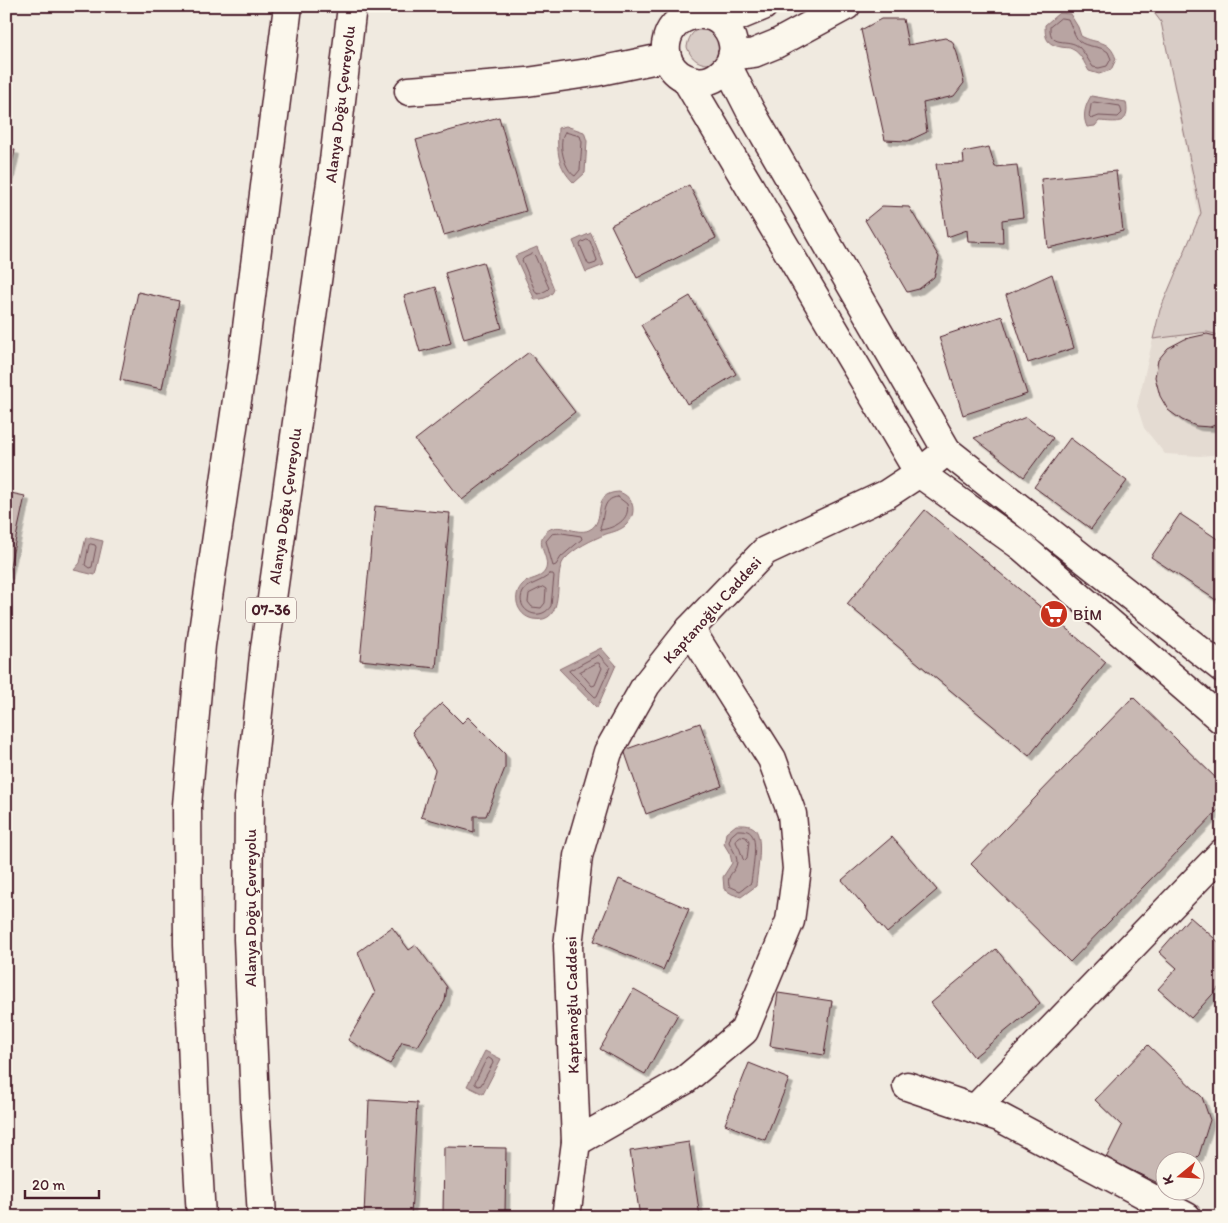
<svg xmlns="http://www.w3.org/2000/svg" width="1228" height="1223" viewBox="0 0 1228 1223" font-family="Itim,sans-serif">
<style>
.built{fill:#e4dbd2}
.green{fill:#d8ccc6;stroke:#917678}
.water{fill:#b8a4a2;stroke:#8c6f72}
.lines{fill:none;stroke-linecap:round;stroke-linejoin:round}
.shore{stroke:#76545b;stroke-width:1}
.building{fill:#c8b8b3;stroke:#4a1f2b;filter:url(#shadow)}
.minor-casing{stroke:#4a1f2b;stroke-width:31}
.trunk-casing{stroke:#4a1f2b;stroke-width:31}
.minor{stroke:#fbf7ec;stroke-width:28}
.trunk{stroke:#fbf7ec;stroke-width:28}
.labels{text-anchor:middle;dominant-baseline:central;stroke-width:4;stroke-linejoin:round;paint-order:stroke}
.shield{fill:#fbf7ec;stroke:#7f6065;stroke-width:1}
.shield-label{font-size:15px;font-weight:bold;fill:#4a1f2b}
.street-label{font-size:16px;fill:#4a1f2b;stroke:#fbf7ec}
.poi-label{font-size:16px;fill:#4a1f2b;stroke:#fbf7ec;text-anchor:start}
</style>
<defs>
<filter id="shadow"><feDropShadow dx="4.5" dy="4.5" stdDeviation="0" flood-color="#0004"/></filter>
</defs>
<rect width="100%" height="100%" fill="#f0eae0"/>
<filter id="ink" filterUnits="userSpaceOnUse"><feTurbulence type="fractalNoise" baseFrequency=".02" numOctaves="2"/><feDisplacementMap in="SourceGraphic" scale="10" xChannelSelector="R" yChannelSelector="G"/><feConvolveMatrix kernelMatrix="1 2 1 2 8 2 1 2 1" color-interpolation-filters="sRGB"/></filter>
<g filter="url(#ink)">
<polygon class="built" points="1149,6 1222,6 1222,454 1200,456 1165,454 1144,428 1137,406 1160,310 1199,216 1161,22"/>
<g class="green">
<polygon points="1149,6 1222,6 1222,333 1219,335 1207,332 1153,339 1160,310 1201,213 1161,22"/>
<path d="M708,25L727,46L712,64C699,65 691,59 687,47C689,33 696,29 708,25Z"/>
</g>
<g class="water">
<path d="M1059,13L1070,14L1078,27L1081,36C1097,45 1109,38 1116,59L1111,70L1099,74L1089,71C1084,63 1081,53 1072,49C1069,47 1065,48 1061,47C1046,44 1045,38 1045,25Z"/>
<path d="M1091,96L1126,102C1131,126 1116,122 1099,121L1095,126L1087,127C1082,116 1085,106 1091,96Z"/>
<path d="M566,126L584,132L587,141L585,173L574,183C557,166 557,152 558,128Z"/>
<polygon points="591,233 604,265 586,272 573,241"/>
<path d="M537,247L554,289C552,297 543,299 535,300L515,256Z"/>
<path d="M619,492C634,497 638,513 626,525C621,530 613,532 606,534C592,540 574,548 564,560C552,576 568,625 533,619C517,616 511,595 523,584C529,578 541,579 545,571C552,558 533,544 546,532C559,520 575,536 589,530C608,521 589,493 619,492Z"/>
<polygon points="86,537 103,541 95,575 74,570 80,563"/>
<polygon points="601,648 616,665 597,708 559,669"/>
<path d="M736,825C742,825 750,824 755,829C764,839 757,873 756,886L741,897L732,894L724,889L723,877L732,863L730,854L724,844L726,833Z"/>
<polygon points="485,1051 501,1059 483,1094 467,1086"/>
</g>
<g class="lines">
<g class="shore">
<path d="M1061,18L1068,19C1071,25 1075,37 1079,41C1087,48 1100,45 1108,52L1111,59L1107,66L1099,68L1093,67C1088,60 1085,53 1079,47C1068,37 1049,49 1050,27Z"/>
<polygon points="1094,102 1120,106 1122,113 1118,117 1099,116 1091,119 1089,117 1091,105"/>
<path d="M565,132L580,136L582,142L580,170L575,176C564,170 557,141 565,132Z"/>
<polygon points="587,240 590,241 597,260 596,263 590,265 588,264 580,245 581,243"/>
<polygon points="533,254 535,256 549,288 547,290 539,294 536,293 522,260 524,258"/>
<path d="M618,497L627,504C631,520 614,528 601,530L600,527C605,516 601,498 618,497Z"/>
<polygon points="562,533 581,536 582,539 561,557 556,565 553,566 546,541 552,534"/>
<polygon points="91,544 95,545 96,547 92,567 89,568 85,565 89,545"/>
<path d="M550,574H553L554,576L551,606C539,624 514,609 523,592C528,583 541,583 550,574Z"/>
<polygon points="543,587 546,589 545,603 541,608 532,607 528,602 529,594"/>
<polygon points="599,655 610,667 597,696 595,697 569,671"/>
<polygon points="597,663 599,663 602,668 595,685 592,686 580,672"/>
<path d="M738,830C744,830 749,830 752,835C758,843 752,873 751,883L740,891L729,886C726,873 736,873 737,862C737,855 732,849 729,842L731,836Z"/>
<polygon points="741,836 746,837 749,842 747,859 745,861 743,859 740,850 736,842 737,839"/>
<polygon points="489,1058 492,1060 493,1063 481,1085 478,1086 475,1084 475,1082 486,1060"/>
</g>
</g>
<g class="building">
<polygon points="881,19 903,19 908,45 945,38 952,41 957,53 964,83 954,96 923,103 927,132 908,141 885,140 861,30"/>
<polygon points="499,117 526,211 444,235 416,140"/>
<polygon points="989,147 995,167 1017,165 1023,217 1002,220 1003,243 968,242 967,230 947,237 936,164 964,163 963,152"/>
<polygon points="6,148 15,150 6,190"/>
<polygon points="1116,171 1123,231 1048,248 1041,179"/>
<polygon points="689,185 716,238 637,278 611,225"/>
<polygon points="882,206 909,207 939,257 934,277 919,289 907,292 865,220"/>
<polygon points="483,262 502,328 464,339 445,273"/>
<polygon points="1052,274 1074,348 1028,363 1006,295"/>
<polygon points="436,287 451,343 420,352 404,296"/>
<polygon points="138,292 179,301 162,389 120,380"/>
<polygon points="690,296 736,374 687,404 641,325"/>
<polygon points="1002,316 1027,394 963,415 939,337"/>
<polygon points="1207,334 1219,337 1222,336 1222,422 1210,427 1196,426 1182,420 1168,410 1160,396 1155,377 1158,360 1168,348 1185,339"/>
<polygon points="529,352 575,412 462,500 415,440"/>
<polygon points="1026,417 1053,438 1024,477 974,438"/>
<polygon points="1070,438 1127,481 1091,529 1034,487"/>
<polygon points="6,492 25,496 8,575 6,574"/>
<polygon points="375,506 450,513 436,668 360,660"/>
<polygon points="925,510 1106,662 1029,756 847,604"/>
<polygon points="1180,514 1222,542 1222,592 1216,600 1151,557"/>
<polygon points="1133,697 1222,784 1222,806 1070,962 971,864"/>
<polygon points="442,703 462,723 468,717 505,754 505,768 486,816 474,816 474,832 421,817 435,770 412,732"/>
<polygon points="700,723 722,786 646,814 624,750"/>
<polygon points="892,837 937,890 887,933 842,880"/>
<polygon points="619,879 689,909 663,970 594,941"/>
<polygon points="1190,917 1222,945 1222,984 1191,1018 1158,989 1177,968 1159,952"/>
<polygon points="392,927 409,950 416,945 447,987 445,1001 418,1046 402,1042 390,1064 348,1040 375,993 358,952"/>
<polygon points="996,949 1040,1003 974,1057 931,1003"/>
<polygon points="634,989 678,1014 645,1074 600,1049"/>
<polygon points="778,993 832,1001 824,1055 770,1046"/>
<polygon points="1148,1045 1202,1097 1210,1120 1199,1155 1194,1160 1166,1160 1166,1182 1158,1183 1106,1158 1122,1126 1095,1100"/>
<polygon points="749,1063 789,1079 765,1140 725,1124"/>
<polygon points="369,1100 417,1103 411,1217 364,1215"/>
<polygon points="689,1142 700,1217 640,1217 630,1151"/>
<polygon points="444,1147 506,1148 505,1214 443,1213"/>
</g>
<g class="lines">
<defs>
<g id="minor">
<path d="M710,6C711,9 712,15 714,17C716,19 718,20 720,21C727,27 732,36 733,44C735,56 729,67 720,74C712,81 701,83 691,80C648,68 663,2 714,17"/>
<polyline points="722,23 763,6"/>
<polyline points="732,56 754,53 776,44 846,6"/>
<polyline points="728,67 750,110 947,451 1222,668"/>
<polyline points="686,79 919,473 1021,546 1222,720"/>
<polyline points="409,91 527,82 595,72 667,57"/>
<polyline points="907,1086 999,1117 1187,1217"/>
<polyline points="975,1109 1222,853"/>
<polyline points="576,1142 685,1080 744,1031 790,921 797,869 792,814 772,759 690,629"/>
<polyline points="566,1217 576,1142 568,946 578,856 608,752 646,685 690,629 765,551 887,494 919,473 947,451"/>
</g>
<g id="trunk">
<polyline points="201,1217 195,1113 188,944 187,805 201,645 243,359 288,6"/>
<polyline points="262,1217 255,1101 248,939 249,798 264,655 334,161 352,6"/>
</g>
</defs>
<use href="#minor" class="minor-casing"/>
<use href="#trunk" class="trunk-casing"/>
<use href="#minor" class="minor"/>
<use href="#trunk" class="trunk"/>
</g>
</g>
<defs>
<symbol id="supermarket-disc" viewBox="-11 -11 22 22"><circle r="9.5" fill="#c8321e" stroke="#fbf7ec"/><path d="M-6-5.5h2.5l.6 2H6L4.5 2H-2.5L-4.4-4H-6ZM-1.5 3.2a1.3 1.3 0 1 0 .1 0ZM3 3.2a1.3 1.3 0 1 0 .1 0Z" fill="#fff"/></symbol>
</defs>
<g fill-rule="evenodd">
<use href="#supermarket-disc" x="1038" y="598" width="32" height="32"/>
</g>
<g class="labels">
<rect class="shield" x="246" y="597.5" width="50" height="25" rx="4"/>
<g class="shield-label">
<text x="271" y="610">07-36</text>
</g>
<g class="street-label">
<text transform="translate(340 104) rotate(-83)">Alanya Doğu Çevreyolu</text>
<text transform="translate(285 506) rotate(-82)">Alanya Doğu Çevreyolu</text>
<text transform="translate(712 610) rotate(-48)">Kaptanoğlu Caddesi</text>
<text transform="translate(250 908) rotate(-90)">Alanya Doğu Çevreyolu</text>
<text transform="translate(572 1005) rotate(-91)">Kaptanoğlu Caddesi</text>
</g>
<g class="poi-label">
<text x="1073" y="614">BİM</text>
</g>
</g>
<rect width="1228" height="1223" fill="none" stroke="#fbf7ec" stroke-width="25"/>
<rect x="12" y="12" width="1203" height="1198" fill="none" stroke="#4a1f2b" stroke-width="2" filter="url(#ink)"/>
<g transform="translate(1180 1176) rotate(252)"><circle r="24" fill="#fbf7ec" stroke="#b4a19f"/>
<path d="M0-4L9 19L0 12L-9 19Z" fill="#c8321e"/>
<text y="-8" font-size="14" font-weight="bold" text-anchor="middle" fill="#4a1f2b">K</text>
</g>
<path d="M25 1190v8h74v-8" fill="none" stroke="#4a1f2b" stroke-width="2.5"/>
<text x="32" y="1190" font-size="15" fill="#4a1f2b" stroke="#fbf7ec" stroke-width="4" paint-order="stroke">20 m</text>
</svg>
